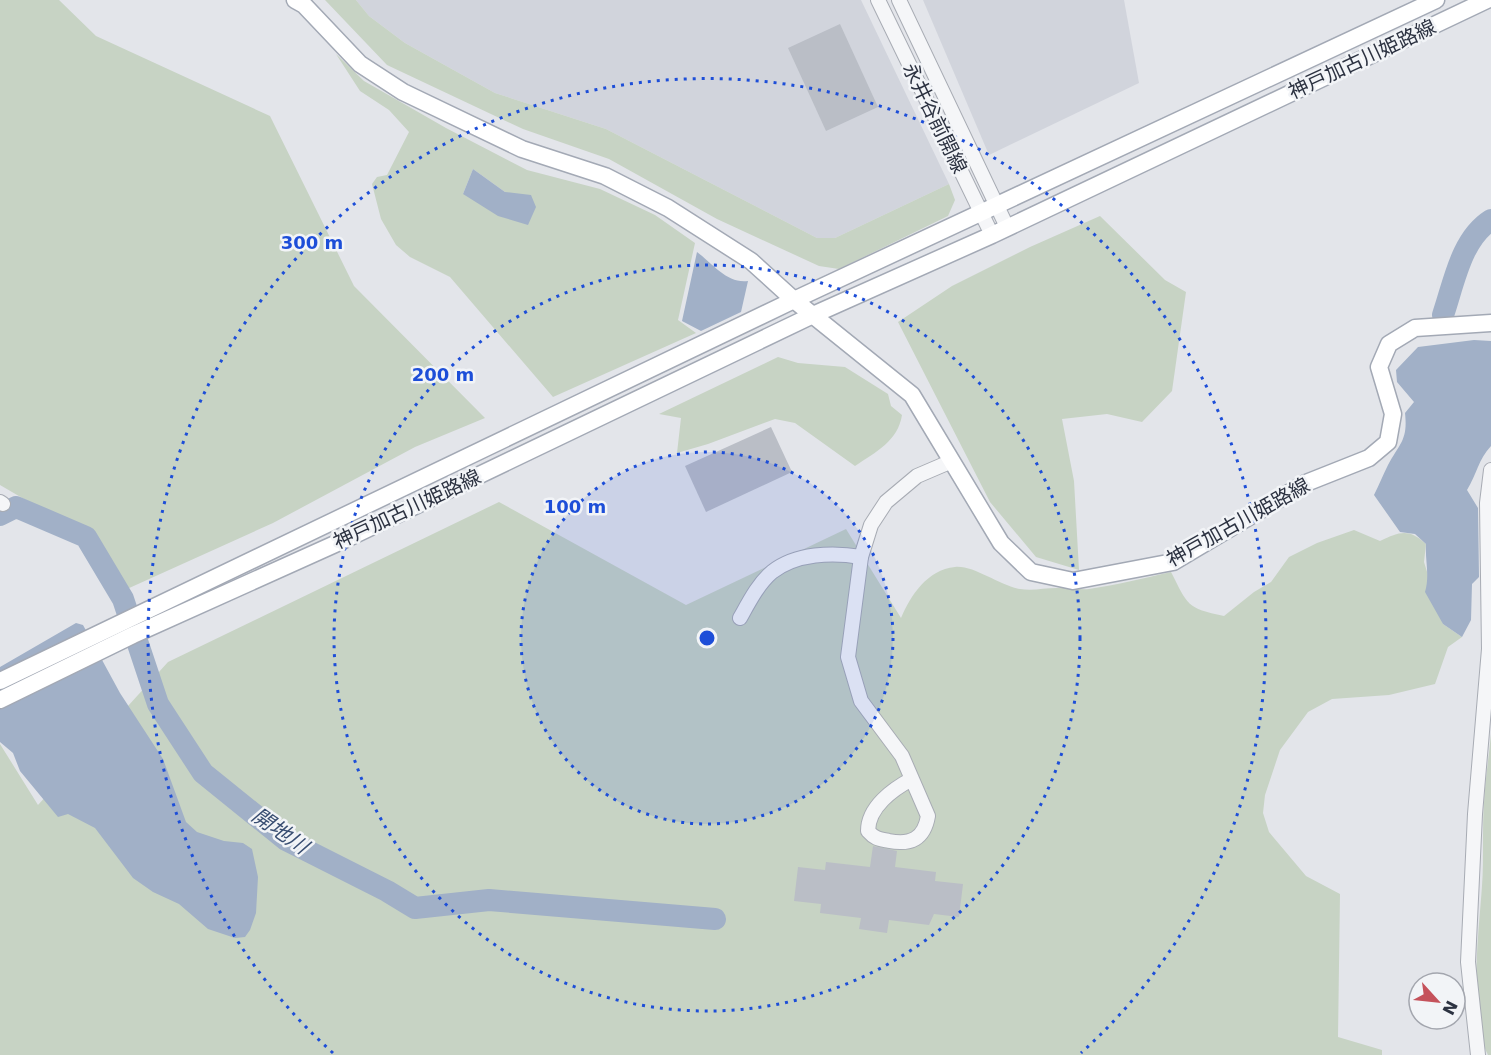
<svg xmlns="http://www.w3.org/2000/svg" width="1491" height="1055" viewBox="0 0 1491 1055" font-family="'DejaVu Sans','Noto Sans JP',sans-serif">
<style>
.built{fill:#d1d4dc}
.green{fill:#c7d3c4;fill-rule:evenodd}
.water{fill:#a1b0c7}
.lines{fill:none;stroke-linecap:round;stroke-linejoin:round}
.river{stroke:#a1b0c7;stroke-width:22}
.building{fill:#babec6}
.minor-casing{stroke:#a8acb4;stroke-width:16}
.major-casing{stroke:#a3a9b5;stroke-width:19}
.minor{stroke:#f5f6f8;stroke-width:14}
.major{stroke:#fff;stroke-width:16}
.ring{fill:none;stroke:#1d4ed8;stroke-width:3;stroke-dasharray:3 6}
.labels{text-anchor:middle;dominant-baseline:central;stroke-width:5;stroke-linejoin:round;paint-order:stroke}
.street-label{font-size:20px;fill:#2c3241;stroke:#f2f4f7}
.water-label{font-size:21px;font-style:italic;fill:#394e72;stroke:#f2f4f7}
.centre{fill:#1d4ed8;stroke:#f2f4f7;stroke-width:3}
.ring-label{font-size:18px;text-anchor:middle;font-weight:bold;fill:#1d4ed8;stroke:#f2f4f7;stroke-width:5;stroke-linejoin:round;paint-order:stroke}
</style>
<rect width="100%" height="100%" fill="#e3e5ea"/>
<g class="built">
<polygon points="356,0 861,0 949,184 835,238 817,238 606,129 495,93 405,43 369,16"/>
<polygon points="923,0 1124,0 1139,83 989,155"/>
</g>
<g class="green">
<polygon points="0,0 59,0 96,36 270,116 354,286 485,418 415,447 273,523 127,589 60,520 0,485"/>
<polygon points="325,0 356,0 369,16 405,43 495,93 606,129 817,238 835,238 949,184 955,200 948,216 839,269 819,266 717,219 609,159 523,129 387,65"/>
<path d="M336,54L364,81L446,128L527,170L600,189L655,215L695,243L678,320L696,333L553,397L450,277L410,257L396,245L381,219L372,184L377,177L387,175L409,132L389,110L360,91ZM473,169L505,192L463,194Z"/>
<polygon points="1100,216 1165,280 1186,292 1172,391 1142,422 1107,414 1062,419 1074,481 1079,570 1036,557 990,502 898,322 952,286 1030,247"/>
<path d="M778,357L798,363L845,367L888,394L891,406L902,415C898,441 876,452 855,466L795,423L775,419L708,444L677,453L681,418L659,414Z"/>
<path d="M499,502L686,605L846,529L901,618C911,595 927,570 955,567C974,565 1000,586 1020,589C1033,591 1044,588 1057,588C1068,587 1079,590 1089,589C1117,585 1144,578 1171,572C1188,605 1186,608 1224,616L1254,592L1271,582L1289,557L1317,543L1354,530L1380,541C1400,532 1408,528 1426,544L1424,562L1443,624L1462,637L1448,647L1435,684L1389,695L1332,699L1308,712L1280,750L1265,795L1263,813L1269,832L1306,876L1340,894L1338,1037L1382,1050V1055H0V744L38,805L168,662Z"/>
<path d="M1491,734V1055H1488C1468,1014 1479,931 1482,886C1484,858 1482,830 1484,803C1485,780 1489,757 1491,734Z"/>
</g>
<g class="water">
<polygon points="473,169 505,192 531,195 536,207 528,225 498,216 463,194"/>
<path d="M697,252C712,263 727,284 748,281L741,312L701,331L682,321Z"/>
<path d="M1474,340L1491,341V446C1478,460 1477,474 1467,490L1478,508L1479,577L1472,584L1471,620L1462,637L1443,624L1425,592C1430,575 1425,562 1426,544L1415,534L1400,532L1374,495C1379,485 1383,475 1388,465C1400,443 1408,440 1405,413L1414,402L1397,382L1396,370L1418,347Z"/>
<polygon points="76,623 83,625 120,693 163,759 186,822 197,832 224,841 243,843 252,849 258,877 256,913 250,930 245,937 235,938 208,929 179,904 153,892 133,878 95,828 68,814 58,817 20,771 13,753 0,742 0,667"/>
</g>
<g class="lines">
<g class="river">
<path d="M1443,315C1454,283 1461,239 1491,220"/>
<polyline points="0,515 16,507 86,537 123,599 158,704 203,773 286,840 387,891 415,908 489,900 715,919"/>
</g>
</g>
<g class="building">
<polygon points="840,24 878,107 826,131 788,48"/>
<polygon points="771,427 792,472 706,512 685,466"/>
<polygon points="873,846 897,851 895,867 936,872 935,881 963,884 959,917 934,914 929,925 889,920 887,933 859,929 861,918 820,913 821,904 794,901 798,867 825,870 826,862 870,867"/>
</g>
<g class="lines">
<defs>
<g id="minor">
<polyline points="878,0 992,235"/>
<polyline points="899,0 1007,227"/>
<polyline points="0,502 3,504"/>
<path d="M740,618C749,602 758,584 772,572C796,553 833,552 861,557"/>
<path d="M912,779C893,789 868,807 868,831C875,839 879,839 889,841C911,845 924,839 928,816L902,756L861,701L848,657L861,557L871,525L886,502L917,476L952,461"/>
<polyline points="1478,1055 1468,962 1475,814 1489,649 1487,503 1491,470"/>
</g>
<g id="major">
<polyline points="295,0 304,5 360,64 403,92 522,149 605,176 668,208 751,261 794,300 912,395 1001,543 1031,572 1073,581 1173,562 1306,483 1369,458 1388,442 1393,414 1379,367 1389,344 1415,328 1491,323"/>
<polyline points="0,681 794,300 1436,0"/>
<polyline points="0,700 133,635 344,540 813,315 992,235 1487,0"/>
</g>
</defs>
<use href="#minor" class="minor-casing"/>
<use href="#major" class="major-casing"/>
<use href="#minor" class="minor"/>
<use href="#major" class="major"/>
</g>
<circle cx="707" cy="638" r="186" fill="#1d4ed8" fill-opacity=".12"/>
<g class="ring">
<circle cx="707" cy="638" r="186"/>
<circle cx="707" cy="638" r="373"/>
<path d="M333 1053A559 559 0 1 1 1081 1053"/>
</g>
<g class="labels">
<g class="street-label">
<text transform="translate(1362 59) rotate(-25)">神戸加古川姫路線</text>
<text transform="translate(935 118) rotate(64)">永井谷前開線</text>
<text transform="translate(407 509) rotate(-25)">神戸加古川姫路線</text>
<text transform="translate(1238 522) rotate(-29)">神戸加古川姫路線</text>
</g>
<g class="water-label">
<text transform="translate(280 831) rotate(35)">開地川</text>
</g>
</g>
<circle cx="707" cy="638" r="9" class="centre"/>
<g class="ring-label">
<text x="312" y="249">300 m</text>
<text x="443" y="381">200 m</text>
<text x="575" y="513">100 m</text>
</g>
<g transform="translate(1437 1001) rotate(117)"><circle r="28" fill="#f2f4f7" stroke="#a3a6ae" stroke-width="1.5"/>
<path d="M0-4.5L10 22L0 15L-10 22Z" fill="#c5525b"/>
<text y="-9" font-size="16" font-weight="bold" text-anchor="middle" fill="#2c3241">N</text>
</g>
</svg>
